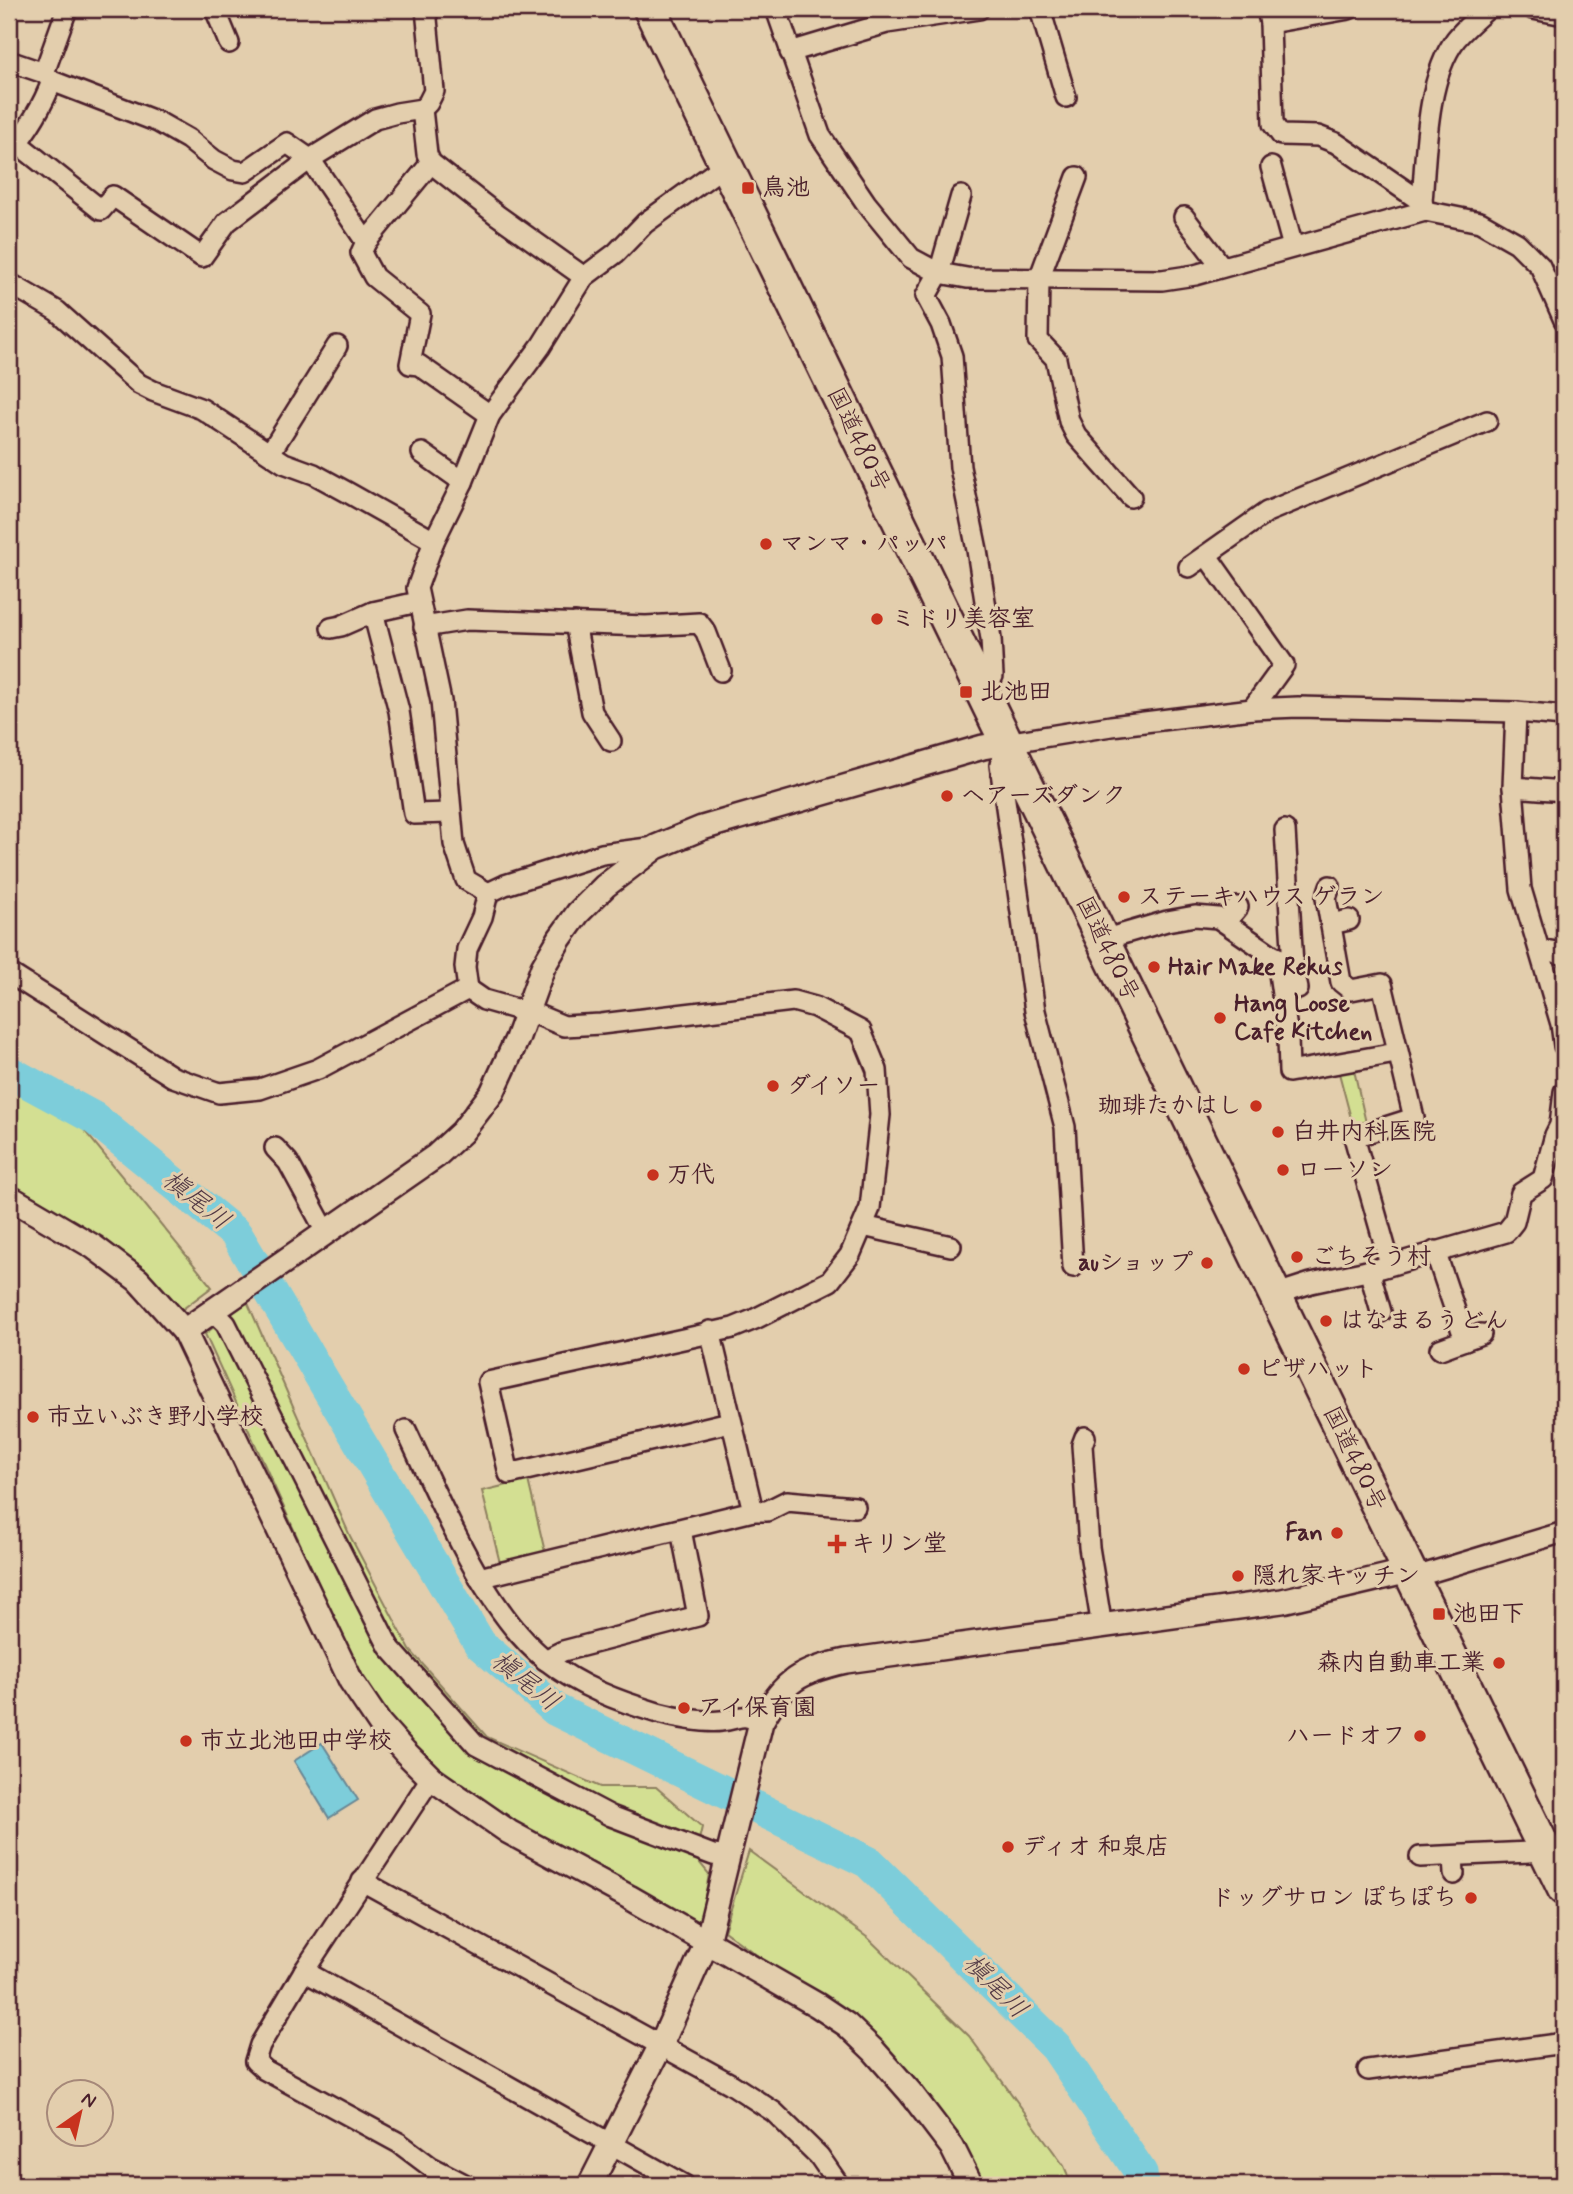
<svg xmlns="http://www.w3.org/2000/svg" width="1573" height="2194" viewBox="0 0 1573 2194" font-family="Mynerve,'Klee One',sans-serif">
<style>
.green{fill:#d3df92;stroke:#8e7f5e;stroke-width:2}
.water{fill:#7dcdda;stroke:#698794;stroke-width:2}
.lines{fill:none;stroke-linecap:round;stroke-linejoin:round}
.river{stroke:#7dcdda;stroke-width:33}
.minor-casing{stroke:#4a1f2b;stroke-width:24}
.tertiary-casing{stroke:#4a1f2b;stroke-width:28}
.trunk-casing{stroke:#4a1f2b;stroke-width:37}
.minor{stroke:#e3cead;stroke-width:19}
.tertiary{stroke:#e3cead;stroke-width:23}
.trunk{stroke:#e3cead;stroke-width:32}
.poi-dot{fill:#c8321e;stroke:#e3cead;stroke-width:2.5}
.labels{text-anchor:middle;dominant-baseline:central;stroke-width:6;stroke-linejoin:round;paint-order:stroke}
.poi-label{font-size:24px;font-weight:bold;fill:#4a1f2b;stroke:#e3cead;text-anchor:start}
.street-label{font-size:24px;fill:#4a1f2b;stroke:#e3cead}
.water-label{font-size:26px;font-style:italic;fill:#523945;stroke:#e3cead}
</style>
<rect width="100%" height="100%" fill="#e3cead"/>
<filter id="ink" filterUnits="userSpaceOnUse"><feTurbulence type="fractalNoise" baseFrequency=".0143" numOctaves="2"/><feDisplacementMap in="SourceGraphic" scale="14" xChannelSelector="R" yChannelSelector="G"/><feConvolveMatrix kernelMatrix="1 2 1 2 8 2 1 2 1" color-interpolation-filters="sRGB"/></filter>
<g filter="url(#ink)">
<g class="green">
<polygon points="1354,1070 1366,1123 1353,1126 1339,1073"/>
<polygon points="9,1087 80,1125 212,1287 180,1311 9,1190"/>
<polygon points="247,1301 350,1536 410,1650 487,1737 600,1787 656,1787 702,1827 695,1857 709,1874 700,1926 512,1825 434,1768 370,1697 205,1334"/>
<polygon points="528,1480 545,1552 500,1563 482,1491"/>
<polygon points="749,1851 868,1938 969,2036 1064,2166 1072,2185 977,2185 969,2167 924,2089 877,2043 724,1931"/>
</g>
<polygon class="water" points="322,1743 358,1800 329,1818 294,1761"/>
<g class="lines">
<polyline class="river" points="9,1072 94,1118 236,1234 480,1644 556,1710 868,1862 1056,2047 1141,2173 1142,2185"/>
<defs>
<g id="minor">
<polyline points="215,9 229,43"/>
<polyline points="776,9 820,135 866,203 911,258 939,273 967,278 1162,280 1195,275 1425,211 1480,222 1517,243 1540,266 1564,320"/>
<polyline points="1040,9 1066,97"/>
<polyline points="1267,9 1270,23 1273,124 1281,135 1318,136 1336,143 1422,202"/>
<polyline points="1533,9 1564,15"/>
<polyline points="1270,23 1349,9"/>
<polyline points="790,52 887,23 979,9"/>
<polyline points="9,61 44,73 52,81 158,122 188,139 214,160 233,170 245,172 287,143 310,159 375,119 397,113 422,109 427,154 431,163 497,215 584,277 616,253 645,223 725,165"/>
<polyline points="44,73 67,9"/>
<polyline points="422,109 428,103 434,91 426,9"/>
<polyline points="17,143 101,210 113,196 202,257 227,222 310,159 366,242 361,253 374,277 420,314 410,364 419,365 490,415"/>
<path d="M9,153C27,131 42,108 52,81"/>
<polyline points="1271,167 1293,247"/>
<polyline points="1077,177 1039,279 1038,340 1056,359 1069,421 1076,435 1131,497"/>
<polyline points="961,196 939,273 926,296 941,324 952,356 960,467 977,550 991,639 993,676 982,693"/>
<path d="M1425,211L1422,202C1426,154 1426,78 1456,39C1465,28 1477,18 1487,9"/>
<polyline points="1184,217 1222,267"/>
<polyline points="366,242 431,163"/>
<polyline points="9,283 57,311 139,384 153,391 202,409 284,463 314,474 347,492 434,541"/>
<polyline points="270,453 337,346"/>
<polyline points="422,453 463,482"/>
<polyline points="1207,556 1284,665 1252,709"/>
<polyline points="1189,567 1267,512 1487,421"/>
<polyline points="373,612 399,711 414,814 450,813"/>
<polyline points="575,623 592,712 611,741"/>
<polyline points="424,627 467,620 646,626 699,623 706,632 721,671"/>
<polyline points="331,628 341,626 373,612 418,602"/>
<polyline points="1516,712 1513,787 1521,889 1561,1024 1564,1046"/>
<polyline points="1513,787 1564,791"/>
<polyline points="656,847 602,854 505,885 488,893 482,917 467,949 465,967 468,989 484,1000 540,1016 564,1026 601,1024 793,1001 815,1007 861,1031 877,1070 880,1115 870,1208 850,1255 830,1281 755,1319 733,1328 488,1382 509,1474 730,1422"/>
<polyline points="1330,886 1326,898 1341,982 1351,990 1382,984 1414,1118 1354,1137 1390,1264"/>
<polyline points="488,893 466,880 454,844 441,701 417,588 434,541 463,482 490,415 541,346 584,277"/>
<polyline points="1226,922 1238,907"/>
<polyline points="1331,924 1349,920"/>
<polyline points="1102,940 1167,921 1195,916 1218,918 1272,955 1293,965 1285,830"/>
<polyline points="1541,952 1551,951 1564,955"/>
<polyline points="1281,959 1279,973 1288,1037 1289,1072 1396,1053"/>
<polyline points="1293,965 1298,989"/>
<polyline points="9,973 173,1077 219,1093 260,1089 318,1069 468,989"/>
<polyline points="275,1148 288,1162 326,1232"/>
<polyline points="863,1226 951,1246"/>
<polyline points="1435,1251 1465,1340"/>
<polyline points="1073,1267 1065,1127 1035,1011 1000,765 1006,743 1111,726 1252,709 1298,707 1516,712 1564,716"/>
<polyline points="1369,1270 1381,1312"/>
<polyline points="1274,1295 1311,1283 1381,1268 1506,1232 1514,1222 1521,1193 1543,1179 1555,1135 1560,1125 1564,1092"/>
<polyline points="212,1310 226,1324 389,1647 476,1745 611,1816 713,1855 728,1857"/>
<polyline points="1440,1349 1481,1334"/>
<path d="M406,1430C440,1501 485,1613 547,1661C580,1687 618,1701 658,1713C672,1717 706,1723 721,1721C742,1719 739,1712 761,1722"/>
<polyline points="1085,1437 1082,1445 1089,1547 1102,1627"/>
<polyline points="753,1511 767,1511 787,1501 855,1507"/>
<polyline points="1409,1571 1425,1574 1564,1532"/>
<polyline points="479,1578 753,1511 710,1331"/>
<polyline points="545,1660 563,1651 698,1616 681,1530"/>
<polyline points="431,1778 304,1971 260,2045 255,2061 265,2070 399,2143 431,2167 466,2185"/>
<polyline points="1453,1856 1454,1874"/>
<polyline points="1420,1857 1530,1852 1543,1846"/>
<polyline points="362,1881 731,2084 774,2112 819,2156 839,2185"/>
<polyline points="304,1971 684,2185"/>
<polyline points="1368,2070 1564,2043"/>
</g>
<g id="tertiary">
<polyline points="9,1197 94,1247 138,1280 184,1331 351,1681 380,1724 405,1752 431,1778 509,1832 629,1897 817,2005 847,2025 874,2051 910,2092 952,2147 971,2185"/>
<polyline points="184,1331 436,1156 462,1132 492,1093 517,1039 543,967 560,938 578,913 605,886 656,847 702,828 983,747 1006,743"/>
<path d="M590,2185L660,2047L707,1942L761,1722C784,1680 800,1671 846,1661L1282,1601L1409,1571"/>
</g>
<polyline id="trunk" points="650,9 1564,1889"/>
</defs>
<use href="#minor" class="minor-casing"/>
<use href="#tertiary" class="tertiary-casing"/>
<use href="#trunk" class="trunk-casing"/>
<use href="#minor" class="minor"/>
<use href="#tertiary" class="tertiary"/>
<use href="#trunk" class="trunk"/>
</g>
</g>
<g class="poi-dot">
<rect x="741" y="181" width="14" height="14" rx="3.5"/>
<circle cx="766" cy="544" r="7"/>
<circle cx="877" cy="619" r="7"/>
<rect x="959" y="685" width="14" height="14" rx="3.5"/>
<circle cx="947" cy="796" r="7"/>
<circle cx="1124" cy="897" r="7"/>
<circle cx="1154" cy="967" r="7"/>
<circle cx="1220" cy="1018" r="7"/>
<circle cx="773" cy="1086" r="7"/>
<circle cx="1256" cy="1106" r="7"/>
<circle cx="1278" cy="1132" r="7"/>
<circle cx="1283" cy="1170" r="7"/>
<circle cx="653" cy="1175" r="7"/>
<circle cx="1297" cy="1257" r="7"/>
<circle cx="1207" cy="1263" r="7"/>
<circle cx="1326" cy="1321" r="7"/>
<circle cx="1244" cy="1369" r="7"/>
<circle cx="33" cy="1417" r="7"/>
<circle cx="1337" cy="1533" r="7"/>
<path d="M833.5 1533.5h7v7h7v7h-7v7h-7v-7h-7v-7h7z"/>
<circle cx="1238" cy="1576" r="7"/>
<rect x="1432" y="1607" width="14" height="14" rx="3.5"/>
<circle cx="1499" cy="1663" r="7"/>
<circle cx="684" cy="1708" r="7"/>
<circle cx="1420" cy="1736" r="7"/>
<circle cx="186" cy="1741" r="7"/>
<circle cx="1008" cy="1847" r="7"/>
<circle cx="1471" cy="1898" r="7"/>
</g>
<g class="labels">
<g class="poi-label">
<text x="762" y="188">鳥池</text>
<text x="780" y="544">マンマ・パッパ</text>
<text x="891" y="619">ミドリ美容室</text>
<text x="980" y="692">北池田</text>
<text x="961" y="796">ヘアーズダンク</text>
<text x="1138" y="897">ステーキハウス ゲラン</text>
<text x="1168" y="967">Hair Make Rekus</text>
<text x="1234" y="1004">Hang Loose<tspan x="1234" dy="28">Cafe Kitchen</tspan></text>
<text x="787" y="1086">ダイソー</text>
<text x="1242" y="1106" text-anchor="end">珈琲たかはし</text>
<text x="1292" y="1132">白井内科医院</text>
<text x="1297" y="1170">ローソン</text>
<text x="667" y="1175">万代</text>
<text x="1311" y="1257">ごちそう村</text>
<text x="1193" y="1263" text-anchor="end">auショップ</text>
<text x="1340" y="1321">はなまるうどん</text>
<text x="1258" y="1369">ピザハット</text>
<text x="47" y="1417">市立いぶき野小学校</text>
<text x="1323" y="1533" text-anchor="end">Fan</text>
<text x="851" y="1544">キリン堂</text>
<text x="1252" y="1576">隠れ家キッチン</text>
<text x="1453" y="1614">池田下</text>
<text x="1485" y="1663" text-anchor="end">森内自動車工業</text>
<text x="698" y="1708">アイ保育園</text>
<text x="1406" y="1736" text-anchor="end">ハードオフ</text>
<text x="200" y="1741">市立北池田中学校</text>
<text x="1022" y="1847">ディオ 和泉店</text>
<text x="1457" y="1898" text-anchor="end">ドッグサロン ぽちぽち</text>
</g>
<g class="street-label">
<text transform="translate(858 440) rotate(64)">国道480号</text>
<text transform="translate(1107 949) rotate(64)">国道480号</text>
<text transform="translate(1354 1459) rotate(64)">国道480号</text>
</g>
<g class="water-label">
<text transform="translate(196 1201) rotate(39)">槇尾川</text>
<text transform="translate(525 1682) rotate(39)">槇尾川</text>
<text transform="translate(995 1987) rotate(45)">槇尾川</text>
</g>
</g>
<rect width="1573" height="2194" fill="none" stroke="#e3cead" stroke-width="35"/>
<rect x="18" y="18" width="1538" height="2159" fill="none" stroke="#4a1f2b" stroke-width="2.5" filter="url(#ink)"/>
<g transform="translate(80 2113) rotate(34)"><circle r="33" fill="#e3cead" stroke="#a68879" stroke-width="2"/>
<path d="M0-5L12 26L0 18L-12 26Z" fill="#c8321e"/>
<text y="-10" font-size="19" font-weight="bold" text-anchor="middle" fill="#4a1f2b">N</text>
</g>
</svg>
